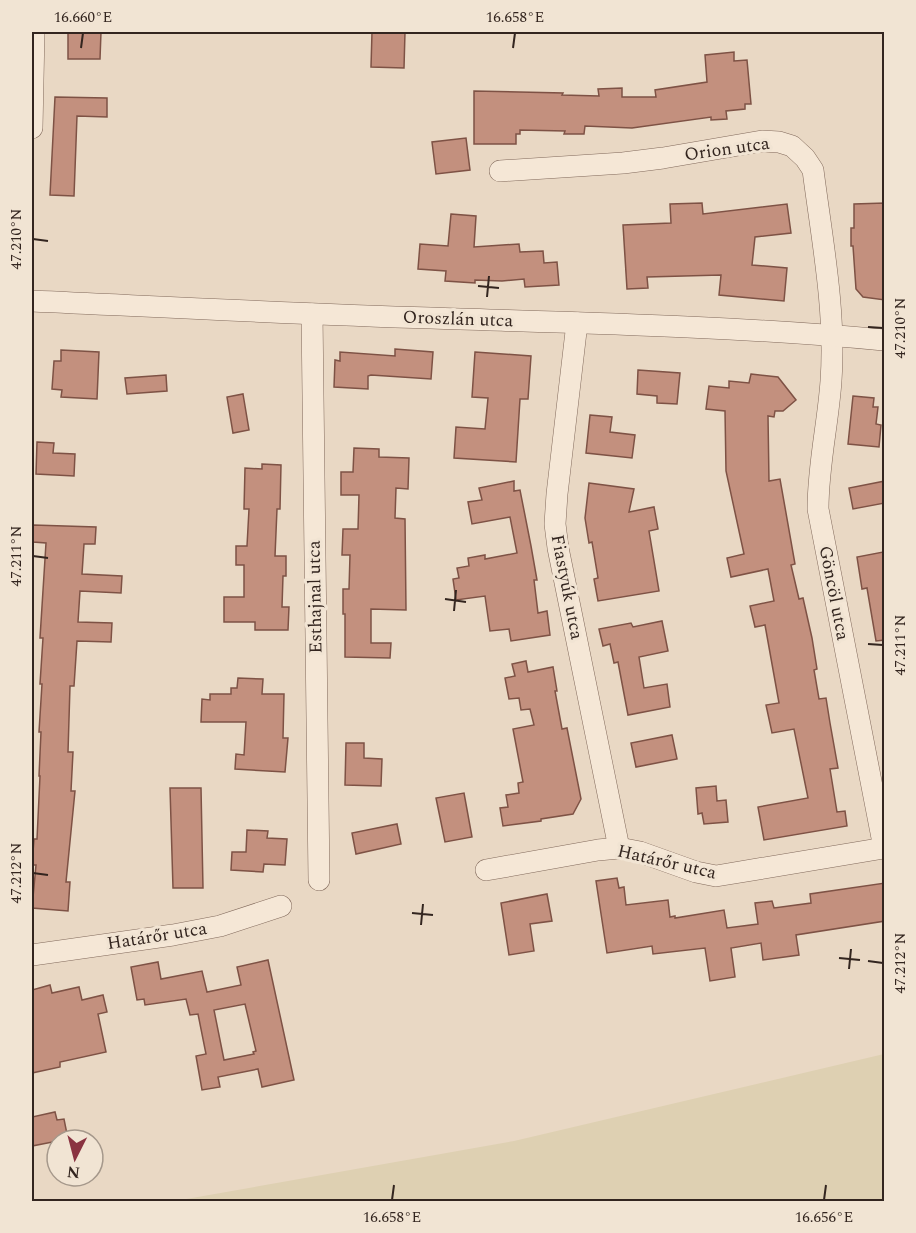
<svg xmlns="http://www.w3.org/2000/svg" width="916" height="1233" viewBox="0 0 916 1233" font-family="Spectral,serif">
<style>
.farmland{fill:#ded0b2}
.building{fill:#c3907e;stroke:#7e5245;stroke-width:1.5;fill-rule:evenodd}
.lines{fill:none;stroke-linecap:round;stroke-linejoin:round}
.minor-casing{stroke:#826a5c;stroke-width:22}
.minor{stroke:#f5e7d6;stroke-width:21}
.ticks{fill:none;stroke:#33251f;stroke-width:2}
.labels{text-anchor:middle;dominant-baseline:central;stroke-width:6;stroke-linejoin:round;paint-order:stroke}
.street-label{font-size:18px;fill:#33251f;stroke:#f1e4d3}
.neatline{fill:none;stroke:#33251f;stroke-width:2}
.ticks-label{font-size:15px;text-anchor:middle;fill:#33251f}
</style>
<rect width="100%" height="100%" fill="#e9d8c4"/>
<polygon class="farmland" points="884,1054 884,1201 175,1201 514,1141"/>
<g class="building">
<polygon points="68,32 101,32 100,59 68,59"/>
<polygon points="372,32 405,32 404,68 371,67"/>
<polygon points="734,52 734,61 747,60 751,104 745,104 745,109 726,111 727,119 711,120 711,117 632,128 585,126 584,134 564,134 565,131 520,130 520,134 516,134 516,144 474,144 474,91 563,93 562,95 599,96 598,89 622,88 622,97 656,97 655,90 707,82 705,55"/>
<polygon points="55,97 107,98 107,117 77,116 74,196 50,195"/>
<polygon points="466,138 470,170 436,174 432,142"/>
<polygon points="702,203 703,214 787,204 791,233 755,237 752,265 787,268 784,301 719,295 721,275 647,277 648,288 627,289 623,225 671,223 670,204"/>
<polygon points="885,203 885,300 863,297 856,289 853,246 851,246 851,228 854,228 854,204"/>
<polygon points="451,214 476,216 474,247 519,244 520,252 543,251 544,263 557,262 559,285 525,287 524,279 502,281 475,280 475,283 445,281 446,271 418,269 420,244 448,246"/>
<polygon points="395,349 433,352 431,379 371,375 368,376 368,389 334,387 335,360 340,361 340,352 395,356"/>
<polygon points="61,350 99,352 97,399 61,397 62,390 52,389 54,361 61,361"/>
<polygon points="475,352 531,356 528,399 520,399 516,462 454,458 456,427 485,429 488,398 472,397"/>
<polygon points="638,370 680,373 677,404 657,403 657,396 637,394"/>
<polygon points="751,374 778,377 796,400 783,411 775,411 774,417 768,416 769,481 780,479 795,564 791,565 799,599 803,598 812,638 817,669 814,670 819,699 826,698 830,723 838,768 830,769 837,812 845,811 847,826 764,840 758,807 808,798 794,729 772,733 766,705 779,703 765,625 755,627 750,606 774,601 768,569 731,577 727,558 744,554 726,471 725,411 706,409 709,386 729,388 729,381 749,383"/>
<polygon points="166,375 167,391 127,394 125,378"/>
<polygon points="243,394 249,430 233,433 227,397"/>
<polygon points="853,396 874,398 873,407 878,407 876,424 881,425 879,447 848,444"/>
<polygon points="590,415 612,417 610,432 635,435 632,458 586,453"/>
<polygon points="37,442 54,443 53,453 75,454 74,476 36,474"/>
<polygon points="354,448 379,449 379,457 409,458 408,489 396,488 395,518 405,519 406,610 371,609 371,643 391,643 390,658 345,657 345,614 343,614 343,589 349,589 350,555 342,555 343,529 358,529 359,495 341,495 341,472 353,472"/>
<polygon points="262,464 281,465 280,509 277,509 275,556 286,556 286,576 283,576 282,607 289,607 288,630 255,630 255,622 224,622 224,597 244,597 244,565 236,565 236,546 247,546 249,509 244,509 245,468 262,469"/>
<polygon points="514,481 514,491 520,490 531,546 537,580 534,580 538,613 547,611 550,635 511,641 509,629 490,631 485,596 456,600 453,579 459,578 457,568 469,566 468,558 485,555 485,559 517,553 510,517 472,524 468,502 482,500 479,488"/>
<polygon points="885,481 885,503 853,509 849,488"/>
<polygon points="589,483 634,489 629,512 654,507 658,529 649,531 659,591 598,601 594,579 598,578 592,542 589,543 585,518"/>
<polygon points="33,525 96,527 95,544 84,544 82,574 122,576 121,593 80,591 78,622 112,623 111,642 77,641 74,686 70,686 68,752 73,752 71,791 75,791 66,882 70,882 68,911 32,908 36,865 32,865 34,839 37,839 40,776 39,776 41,732 39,732 42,684 40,684 43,638 40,638 46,543 33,542"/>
<polygon points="883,552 885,561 885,640 876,641 867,588 862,589 857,557"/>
<polygon points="662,621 668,651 639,657 644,688 667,684 670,707 628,715 618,662 614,663 610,644 603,646 599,629 631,623 633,627"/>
<polygon points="526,661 528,672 553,667 557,691 555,691 562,729 567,728 581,799 573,814 541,819 541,821 503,826 500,808 508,807 506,795 519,793 518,783 523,782 513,729 534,725 530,709 521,710 519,698 509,699 505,678 515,676 512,664"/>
<polygon points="238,678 263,679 262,694 284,694 283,738 288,738 285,772 235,769 236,754 244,755 246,722 201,722 202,699 210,700 210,694 231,694 231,688 237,688"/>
<polygon points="672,735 677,759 636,767 631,743"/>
<polygon points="346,743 364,743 364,758 382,759 381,786 345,785"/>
<polygon points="716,786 717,801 726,800 728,822 704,824 702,813 698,814 696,788"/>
<polygon points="170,788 201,788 203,888 173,888"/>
<polygon points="464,793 472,837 445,842 436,798"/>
<polygon points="397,824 401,844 356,854 352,833"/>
<polygon points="247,830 268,831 267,838 287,839 285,865 264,864 263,872 231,870 232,852 246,852"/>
<polygon points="617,878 619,888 624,887 626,905 668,900 670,917 675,916 675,918 724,910 727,928 758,924 755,903 772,901 774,908 811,903 810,894 885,883 885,921 796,935 799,955 763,960 761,943 731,948 735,977 710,981 705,948 653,954 652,946 607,953 596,881"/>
<polygon points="547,894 552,921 530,924 534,951 509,955 501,903"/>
<path d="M268,960L294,1080L262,1087L258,1069L218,1077L220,1087L202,1090L196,1056L206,1054L198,1014L190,1015L186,999L145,1005L144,999L137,1000L131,967L158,962L161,979L202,971L207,992L241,985L237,967ZM245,1004L256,1051L253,1052L254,1054L224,1060L214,1010Z"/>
<polygon points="50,985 52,993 79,987 82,1000 103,995 107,1012 98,1014 106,1052 60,1062 60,1067 32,1073 32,990"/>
<polygon points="55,1112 57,1120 64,1119 68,1139 32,1146 32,1117"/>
</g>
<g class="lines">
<defs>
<g id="minor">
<polyline points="32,128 34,32"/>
<path d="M500,171L623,163L663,158L762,141L779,142L792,146L805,158L813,170C822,240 836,311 831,381C828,424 818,465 818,509L884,848"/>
<path d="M32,301C165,307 298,314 431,318C582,323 734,326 884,340"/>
<polyline points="312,314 319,880"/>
<polyline points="577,323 557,494 555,524 558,548 619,848"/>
<polyline points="486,870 598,850 619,848 640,852 696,872 716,876 884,848"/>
<polyline points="32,955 173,935 220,926 281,906"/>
</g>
</defs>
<use href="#minor" class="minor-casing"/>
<use href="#minor" class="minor"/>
</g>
<path class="ticks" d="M81,48L83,33M513,48L515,33M33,239L48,241M478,286L499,288M487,297L489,276M868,327L883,328M33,556L48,558M445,599L466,602M454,611L456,590M868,644L883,645M33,873L48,875M412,913L433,915M421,925L423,904M839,958L860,960M868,961L883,963M849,969L851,949M392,1200L394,1185M824,1200L826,1185"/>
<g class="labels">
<g class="street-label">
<text transform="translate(727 149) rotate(-8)">Orion utca</text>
<text transform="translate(458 319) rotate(2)">Oroszlán utca</text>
<text transform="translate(567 587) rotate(79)">Fiastyúk utca</text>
<text transform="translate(834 593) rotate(79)">Göncöl utca</text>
<text transform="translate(315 597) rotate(-91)">Esthajnal utca</text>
<text transform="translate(667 862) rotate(13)">Határőr utca</text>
<text transform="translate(157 936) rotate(-9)">Határőr utca</text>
</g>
</g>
<rect width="916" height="1233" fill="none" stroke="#f1e4d3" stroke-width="66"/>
<g transform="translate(75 1158) rotate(186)"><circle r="28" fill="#f1e4d3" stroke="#a5988b" stroke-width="1.5"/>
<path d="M0-4.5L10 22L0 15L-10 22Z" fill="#8a3341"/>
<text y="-9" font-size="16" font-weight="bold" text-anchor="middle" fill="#33251f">N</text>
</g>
<rect x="33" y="33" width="850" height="1167" class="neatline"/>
<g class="ticks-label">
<text x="83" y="22">16.660°E</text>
<text x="515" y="22">16.658°E</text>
<text transform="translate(16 239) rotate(-90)" y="5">47.210°N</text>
<text transform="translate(900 328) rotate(-90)" y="5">47.210°N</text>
<text transform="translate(16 556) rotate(-90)" y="5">47.211°N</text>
<text transform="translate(900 645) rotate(-90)" y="5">47.211°N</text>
<text transform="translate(16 873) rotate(-90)" y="5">47.212°N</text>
<text transform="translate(900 963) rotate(-90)" y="5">47.212°N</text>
<text x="392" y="1222">16.658°E</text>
<text x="824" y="1222">16.656°E</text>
</g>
</svg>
